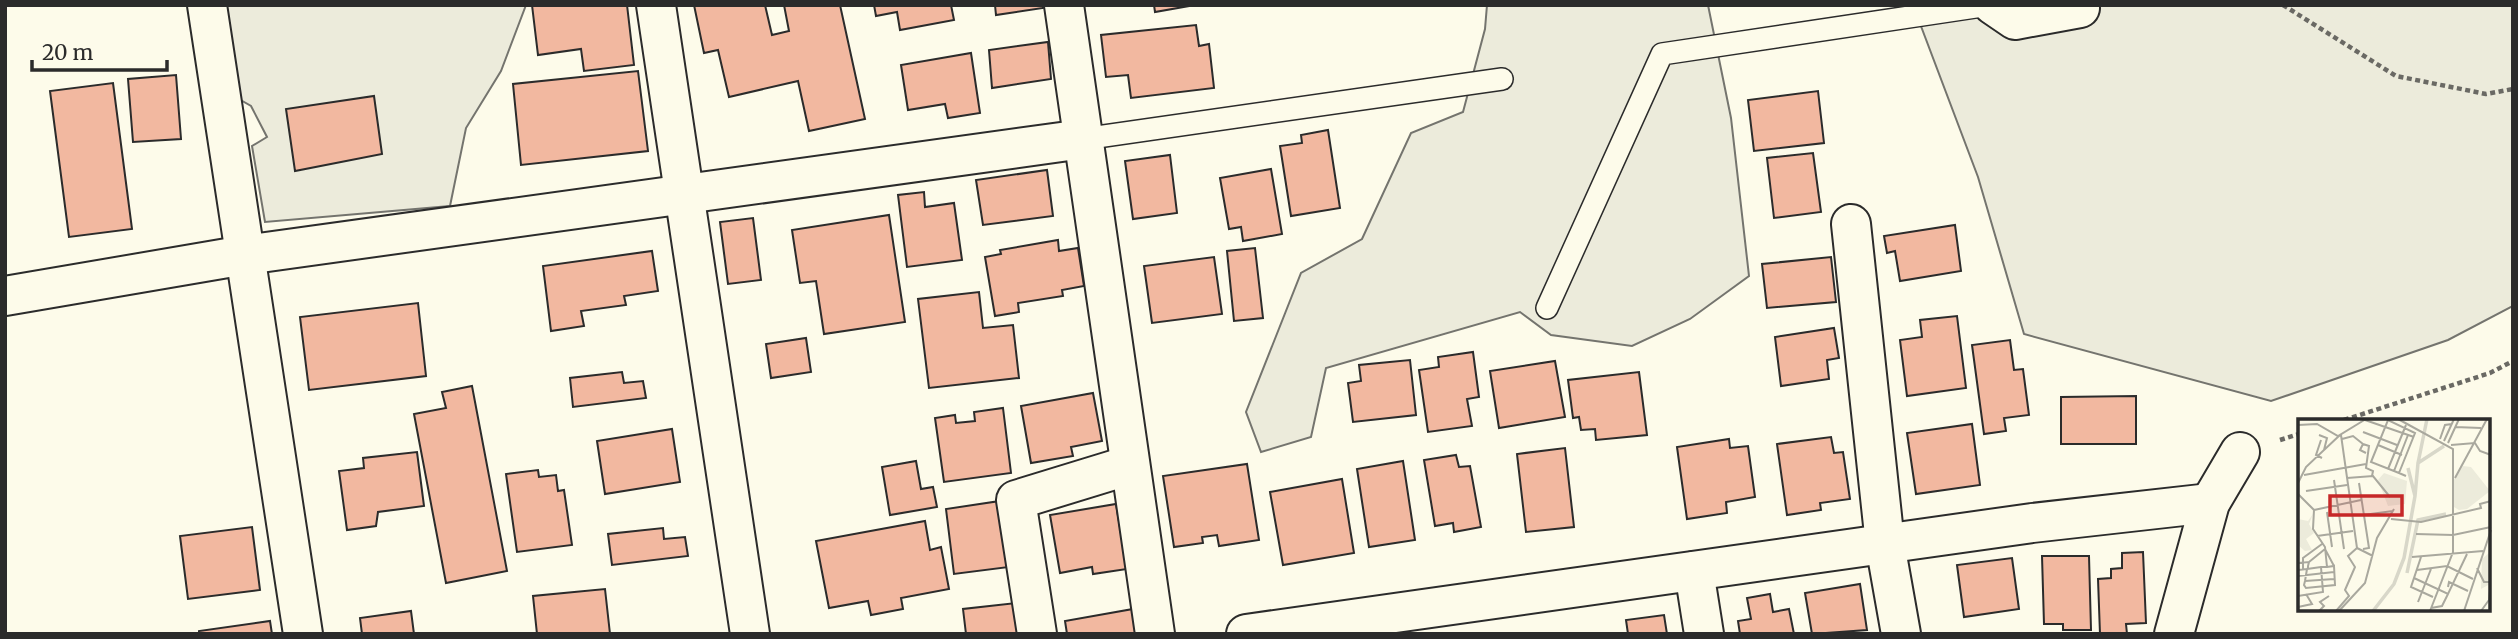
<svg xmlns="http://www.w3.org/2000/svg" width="2518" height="639" viewBox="0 0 2518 639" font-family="Merriweather,serif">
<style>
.green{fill:#ecebdb;stroke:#74746e;stroke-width:2}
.building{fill:#f2b8a0;stroke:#2b2b2b;stroke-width:2}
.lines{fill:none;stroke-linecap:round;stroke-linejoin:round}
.lane-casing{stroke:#2b2b2b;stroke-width:24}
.street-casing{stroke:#2b2b2b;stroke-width:42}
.path{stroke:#6a6964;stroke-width:4.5;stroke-dasharray:5 3.5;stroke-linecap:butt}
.lane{stroke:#fdfbea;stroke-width:21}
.street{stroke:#fdfbea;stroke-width:38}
.inset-river{fill:none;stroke:#d8d7c9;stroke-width:3.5}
.inset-road{fill:none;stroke:#a9a89e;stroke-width:2}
.view{fill:#c62828;fill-opacity:0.15;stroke:#c62828;stroke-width:3.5}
.inset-edge{fill:none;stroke:#2b2b2b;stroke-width:3.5}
</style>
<rect width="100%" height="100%" fill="#fdfbea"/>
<g class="green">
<polygon points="218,5 526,5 501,71 466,128 450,206 265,222 252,146 267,137 251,106 230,94"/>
<polygon points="1487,5 1708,5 1731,118 1749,276 1690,319 1632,346 1551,335 1520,312 1326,368 1311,437 1261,452 1246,412 1301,273 1362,239 1411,133 1463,112 1485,29"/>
<polygon points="1913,5 2513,5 2513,306 2448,340 2271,401 2024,334 1978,177"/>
</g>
<g class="building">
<polygon points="532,5 627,5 634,65 584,71 581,49 538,55"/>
<polygon points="694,5 765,5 772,35 789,31 784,5 840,5 865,119 809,131 798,81 729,97 718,50 704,53"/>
<polygon points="874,5 951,5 954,20 900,30 897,12 876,16"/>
<polygon points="995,5 1043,5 1043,8 996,15"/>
<polygon points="1154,5 1195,5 1155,12"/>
<polygon points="1196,25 1199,46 1209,44 1214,88 1131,98 1128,75 1106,77 1101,35"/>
<polygon points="1048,42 1051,79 992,88 989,50"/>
<polygon points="971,53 980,113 948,118 945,104 908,110 901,65"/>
<polygon points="638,71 648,151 521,165 513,84"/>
<polygon points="176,75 181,139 133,142 128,79"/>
<polygon points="113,83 132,229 69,237 50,91"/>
<polygon points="1818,91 1824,143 1754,151 1748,100"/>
<polygon points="374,96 382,154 295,171 286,109"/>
<polygon points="1328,130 1340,208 1291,216 1280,146 1302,143 1301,135"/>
<polygon points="1813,153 1821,212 1774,218 1767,158"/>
<polygon points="1170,155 1177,213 1133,219 1125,161"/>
<polygon points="1271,169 1282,234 1243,241 1241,227 1229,229 1220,178"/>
<polygon points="1047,170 1053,216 983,225 976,180"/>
<polygon points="924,192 925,207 954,203 962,260 907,267 898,195"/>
<polygon points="889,215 905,322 824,334 816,281 800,283 792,230"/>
<polygon points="753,218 761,280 728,284 720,222"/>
<polygon points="1955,225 1961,271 1900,281 1895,251 1887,253 1884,236"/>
<polygon points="1058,240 1059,251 1078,248 1084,286 1062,290 1063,296 1018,303 1019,312 995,316 985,257 1001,254 1000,250"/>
<polygon points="1255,248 1263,318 1234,321 1227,251"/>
<polygon points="652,251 658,291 624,296 626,305 581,311 584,326 551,331 543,266"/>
<polygon points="1214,257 1222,314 1152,323 1144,266"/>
<polygon points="1831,257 1836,302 1767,308 1762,264"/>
<polygon points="979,292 983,328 1013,325 1019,378 929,388 918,299"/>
<polygon points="418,303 426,376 309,390 300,317"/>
<polygon points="1957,316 1966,388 1907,396 1900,340 1922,337 1920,320"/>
<polygon points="1834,328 1839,358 1827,360 1829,379 1781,386 1775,337"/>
<polygon points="806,338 811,372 771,378 766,344"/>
<polygon points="2010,340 2014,370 2023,369 2029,415 2004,418 2006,431 1984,434 1972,345"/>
<polygon points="1473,352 1479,397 1467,399 1472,426 1428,432 1419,370 1439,367 1438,357"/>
<polygon points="1410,360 1416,415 1353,422 1348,383 1361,381 1359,365"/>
<polygon points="1555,361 1565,417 1499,428 1490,371"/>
<polygon points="622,372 624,383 643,381 646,398 573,407 570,378"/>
<polygon points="1639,372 1647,435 1596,440 1595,429 1581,430 1579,417 1573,418 1568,380"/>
<polygon points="472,386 507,571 446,583 414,414 446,408 442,392"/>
<polygon points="1093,393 1102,441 1071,447 1073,456 1031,463 1021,406"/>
<polygon points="2136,396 2136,444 2061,444 2061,397"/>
<polygon points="1003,408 1011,473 944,482 935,418 955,415 956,423 975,421 974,412"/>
<polygon points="1972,424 1980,485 1916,494 1907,433"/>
<polygon points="672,429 680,482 605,494 597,441"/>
<polygon points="1831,437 1834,453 1843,452 1850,499 1820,503 1821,510 1787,515 1777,444"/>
<polygon points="1729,439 1730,448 1748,446 1755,497 1726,502 1727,513 1687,519 1677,447"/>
<polygon points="1565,448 1574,527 1526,532 1517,454"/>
<polygon points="417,452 424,506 378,512 376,526 347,530 339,471 364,468 363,458"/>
<polygon points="1456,455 1459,467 1470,466 1481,527 1454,532 1453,523 1435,526 1424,460"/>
<polygon points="916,461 921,489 933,487 937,507 890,515 882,467"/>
<polygon points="1403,461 1415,540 1369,547 1357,469"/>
<polygon points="1247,464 1259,540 1219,546 1217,535 1202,537 1203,543 1174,547 1163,476"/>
<polygon points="538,470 539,477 556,475 558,491 564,490 572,545 517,552 506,474"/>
<polygon points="1342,479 1354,553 1283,565 1270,492"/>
<polygon points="1000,501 1009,567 954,574 946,509"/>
<polygon points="1116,504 1127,569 1093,574 1092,567 1060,573 1050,515"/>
<polygon points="925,521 930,550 941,547 949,589 901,598 903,609 871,615 868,601 829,608 816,541"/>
<polygon points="252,527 260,590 188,599 180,536"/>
<polygon points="663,528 664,539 685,537 688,556 612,565 608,534"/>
<polygon points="2143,552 2146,623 2126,624 2127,634 2100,634 2098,579 2111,578 2111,569 2122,568 2122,553"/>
<polygon points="2042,556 2089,556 2091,630 2063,630 2063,624 2044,624"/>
<polygon points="2012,558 2019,609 1964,617 1957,565"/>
<polygon points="1860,584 1867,630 1812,634 1805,593"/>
<polygon points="605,589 610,634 537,634 533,596"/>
<polygon points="1770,594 1773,612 1789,609 1794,634 1740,634 1738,621 1751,619 1747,598"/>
<polygon points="1016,603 1021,634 966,634 963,609"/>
<polygon points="1133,609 1137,634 1067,634 1065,621"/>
<polygon points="411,611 414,634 362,634 360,618"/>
<polygon points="1664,615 1667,634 1628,634 1626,620"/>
<polygon points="270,621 272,634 199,634 199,631"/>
</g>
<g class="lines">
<defs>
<g id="lane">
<polyline points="1083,139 1502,79"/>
<polyline points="1547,308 1662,54 1989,5"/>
</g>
<g id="street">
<polyline points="207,5 303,634"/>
<polyline points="656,5 750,634"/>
<polyline points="1064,5 1155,634"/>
<polyline points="1993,5 2015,20 2080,8"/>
<polyline points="1851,224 1885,544 1901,634"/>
<polyline points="5,296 245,255 1083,139"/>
<polyline points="1694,571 1704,634"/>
<polyline points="1037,634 1016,500 1130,465"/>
<polyline points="1246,634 2032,523 2210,503"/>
<polyline points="2174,634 2210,503 2240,452"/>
</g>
</defs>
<use href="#lane" class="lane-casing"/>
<use href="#street" class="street-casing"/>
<g class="path">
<polyline points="2283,5 2396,76 2486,94 2513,89"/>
<polyline points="2344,420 2490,373 2513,361"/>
<polyline points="2280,440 2299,434"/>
</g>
<use href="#lane" class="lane"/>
<use href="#street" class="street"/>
</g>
<g transform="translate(2298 419)">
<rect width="192" height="192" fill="#fdfbea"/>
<path d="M165,47L173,48L192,72L169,90L161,91L156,88L155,62ZM86,54L109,62L107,85L90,87L80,61ZM15,95L11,105L16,114L8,120L14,131L7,132L0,126V100L10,102ZM192,115V165L183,170L184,140L191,134Z" fill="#ecebdb"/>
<path class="inset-river" d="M120,44L129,0M117,77L120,44L146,27M109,154L120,101L148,95M75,192L96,165L106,139L117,77L110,49"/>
<path class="inset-road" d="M100,0L155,30V133L132,192M67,1L116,18M0,6L19,5L40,17L68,0M157,8L183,9M65,13L99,26M43,16L59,129L75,137M44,20L55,17L65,25M142,20L147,6L154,5M23,21L18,36L24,39M146,22L156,0M150,24L161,0M80,26L104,36M153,26L177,24L182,32L193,36M26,31L42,16M68,34L62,31L65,25L71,27L68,49L75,52L74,57M90,50L108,6M96,52L110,16M101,54L117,14L90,1L73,43L96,52L101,54L108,57M6,56L68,45M49,59L75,57L92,78M157,59L189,0M36,61L46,130M0,64L8,48L26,31L29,19L21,16M61,64L71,129L65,130M8,72L49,66M0,75L16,91L15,110L27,128L29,148M16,91L63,81M29,93L34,128M65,96L95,92M93,100L123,103L183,89L182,85L193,82M118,115L155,116L193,108M19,117L55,112M114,138L185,132M123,138L113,168L135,178M11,143L27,130L36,147M0,144L11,143L10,147V149L9,150L7,162L6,166L8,169L37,166L36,147L29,148H23L9,150L0,151M179,149L186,163H193M5,150V139L24,125M119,151L149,147L175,160M0,157L36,153M116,159L150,175L169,135M7,162L36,160M150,168L151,163L170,172M0,177L25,173L23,148M120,183L133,150M0,188L14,185L8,175M133,189L144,187L150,175M21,192L26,187L22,183L31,177M38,192L51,177L47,171L57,148L50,137L59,129M41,192L67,164L79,119L96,90M166,192L193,111M183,192L191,181L192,172"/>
<path class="view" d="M32,77H104V96H32Z"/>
<rect width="192" height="192" class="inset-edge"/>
</g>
<rect width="2518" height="639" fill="none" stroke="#2b2b2b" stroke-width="14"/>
<path d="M32 60v10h135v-10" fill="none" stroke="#2b2b2b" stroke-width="3.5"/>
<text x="42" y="60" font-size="21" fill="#2b2b2b" stroke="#fdfbea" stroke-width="5" paint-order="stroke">20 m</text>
</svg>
